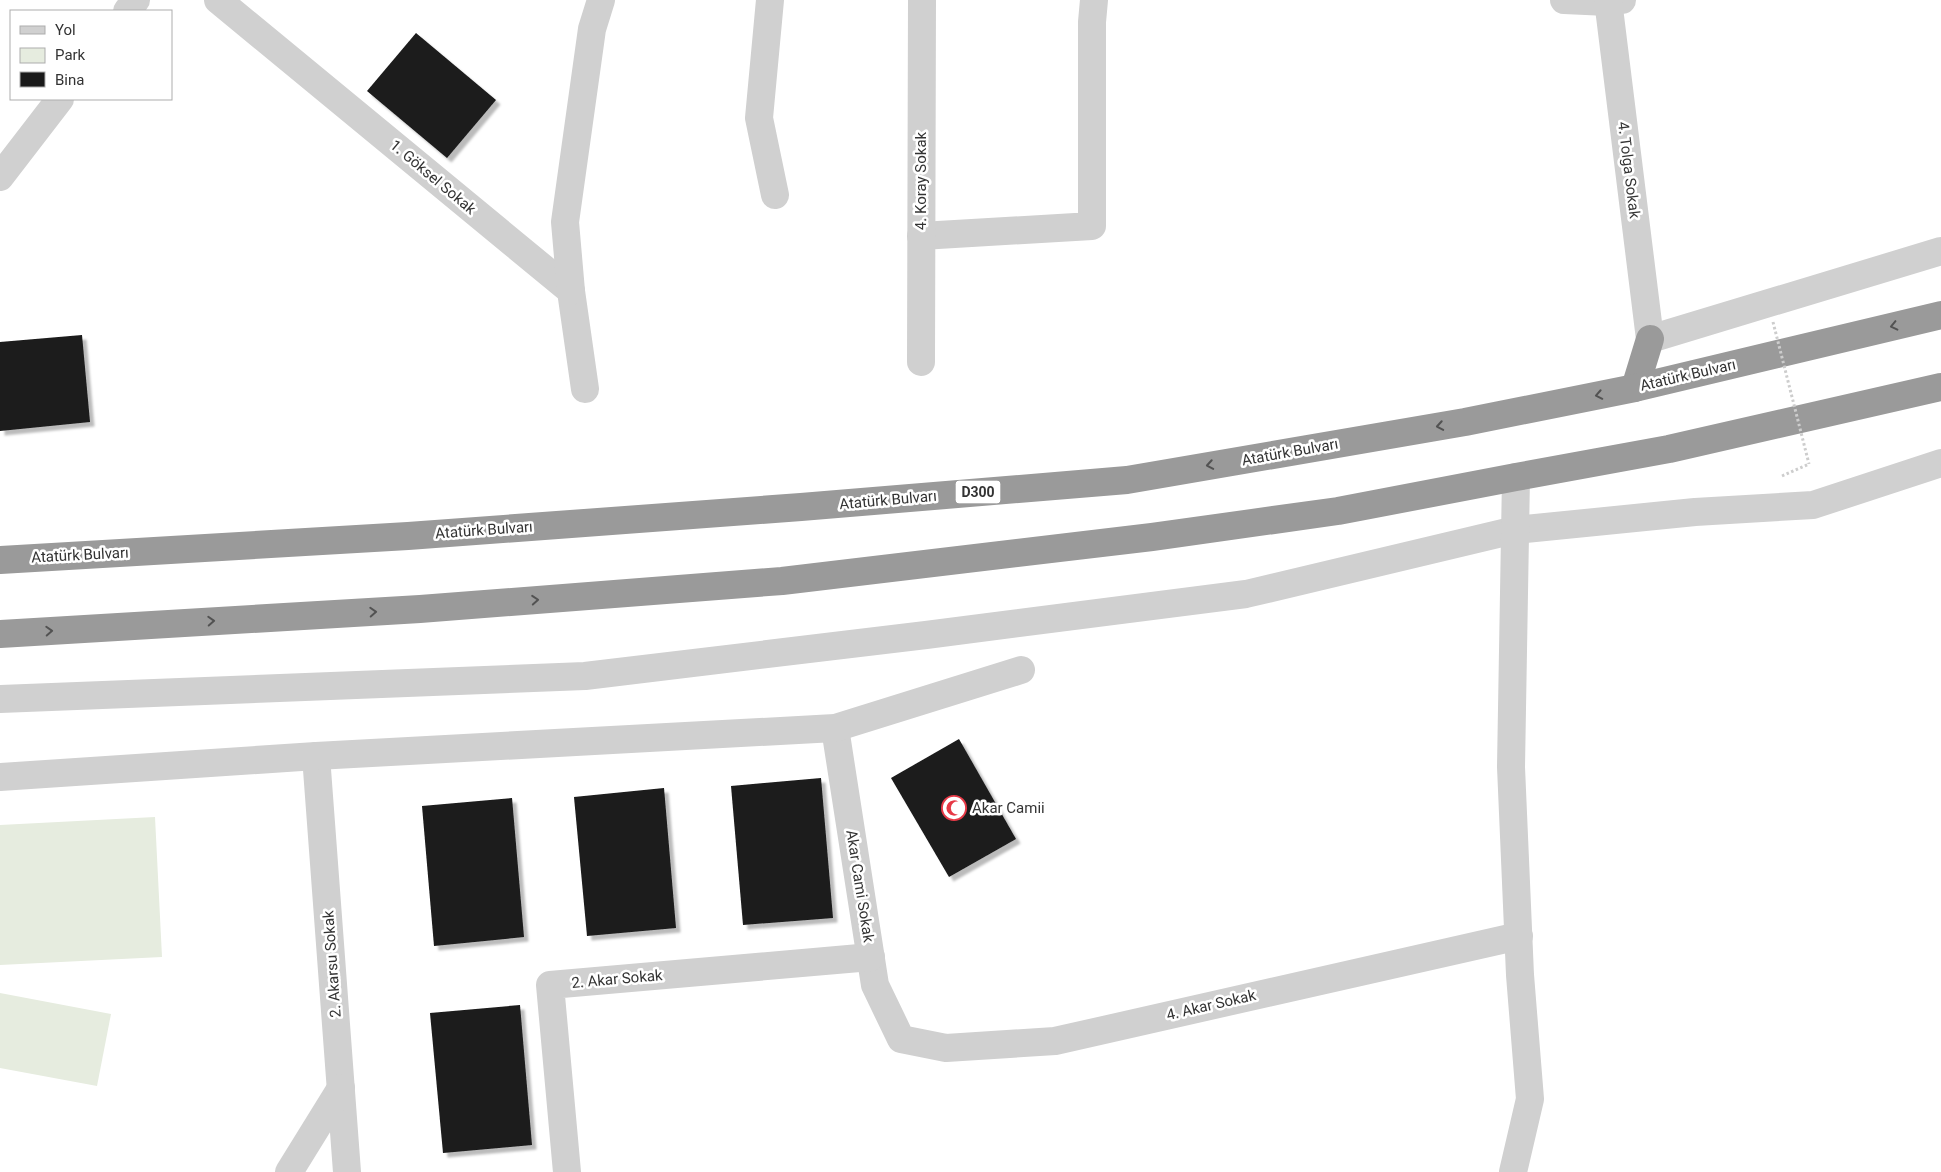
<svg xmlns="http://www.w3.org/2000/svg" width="1941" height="1172" viewBox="0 0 1941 1172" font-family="Roboto,sans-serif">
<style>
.green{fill:#e6ecdf}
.building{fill:#1a1a1a;filter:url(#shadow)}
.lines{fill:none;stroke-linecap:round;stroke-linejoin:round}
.path{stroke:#cdcdcd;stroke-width:3;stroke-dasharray:2.5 2.5;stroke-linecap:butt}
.street{stroke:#d0d0d0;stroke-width:28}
.highway{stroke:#9a9a9a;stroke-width:28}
.path-bridge{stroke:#cdcdcd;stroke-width:3;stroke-dasharray:2.5 2.5;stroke-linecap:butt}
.oneway{stroke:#525252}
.labels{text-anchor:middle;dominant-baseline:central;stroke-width:5;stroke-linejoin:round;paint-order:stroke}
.shield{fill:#fff;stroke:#707070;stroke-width:1}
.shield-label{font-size:14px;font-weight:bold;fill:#333}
.street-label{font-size:15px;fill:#333;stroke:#fff}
.poi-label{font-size:15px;fill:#333;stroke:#fff;text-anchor:start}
</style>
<defs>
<filter id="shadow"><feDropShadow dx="4.5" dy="4.5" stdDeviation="1" flood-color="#0004"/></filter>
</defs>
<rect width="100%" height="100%" fill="#fff"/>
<g class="green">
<polygon points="155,817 162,957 0,965 0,825"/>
<polygon points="0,993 111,1014 97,1086 0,1068"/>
</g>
<g class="building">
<polygon points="416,33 496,100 447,158 367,91"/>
<polygon points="82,335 90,422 0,431 0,342"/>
<polygon points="959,739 1016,839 949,877 891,778"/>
<polygon points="821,778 833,918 743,925 731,786"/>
<polygon points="664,788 676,928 587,936 574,797"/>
<polygon points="512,798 524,937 434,946 422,806"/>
<polygon points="520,1005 532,1145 443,1153 430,1013"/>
</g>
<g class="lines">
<polyline class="path" points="1782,476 1809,464"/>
<g class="street">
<polyline points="218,0 571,291 585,389"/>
<polyline points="770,0 759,118 775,195"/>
<polyline points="1564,0 1608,2 1622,0"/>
<polyline points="1608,0 1650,339 1941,251"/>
<polyline points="127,11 136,0"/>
<polyline points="0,177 60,99"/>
<polyline points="921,236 1092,226 1092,22 1094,0"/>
<polyline points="571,291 565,222 592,29 601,0"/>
<polyline points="921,362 922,0"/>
<polyline points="0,699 585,676 926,635 1246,594 1515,530 1695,512 1813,505 1941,463"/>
<polyline points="835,728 875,985 901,1039 946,1048 1055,1041 1519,936"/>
<polyline points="316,756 347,1172"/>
<polyline points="0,777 316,756 835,728 1021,670"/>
<polyline points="289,1172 341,1088"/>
<polyline points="567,1172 550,985 871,957"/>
<polyline points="1513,1172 1530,1099 1520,975 1511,767 1516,477"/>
</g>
<g class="highway">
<polyline points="1635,388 1650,339"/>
<polyline points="0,560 408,536 801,507 1127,480 1465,422 1635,388 1941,315"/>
<polyline points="0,634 420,609 782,581 1152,537 1338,511 1516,477 1669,449 1941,387"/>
</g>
<polyline class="path-bridge" points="1773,322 1809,464"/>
</g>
<defs><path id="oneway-chevron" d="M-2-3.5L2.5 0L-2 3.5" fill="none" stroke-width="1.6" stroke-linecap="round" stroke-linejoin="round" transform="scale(1.25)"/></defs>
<g class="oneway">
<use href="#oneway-chevron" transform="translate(1894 326) rotate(167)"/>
<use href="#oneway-chevron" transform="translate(1599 395) rotate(169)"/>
<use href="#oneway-chevron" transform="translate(1440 426) rotate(170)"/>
<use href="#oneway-chevron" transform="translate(1210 465) rotate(170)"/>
<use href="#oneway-chevron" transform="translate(535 600) rotate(-4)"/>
<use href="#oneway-chevron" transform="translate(373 612) rotate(-3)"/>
<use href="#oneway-chevron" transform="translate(211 621) rotate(-3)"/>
<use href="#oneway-chevron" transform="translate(49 631) rotate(-3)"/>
</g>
<defs>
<symbol id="mosque-ring" viewBox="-11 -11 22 22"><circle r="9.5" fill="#fff" stroke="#e63946" stroke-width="1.5"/><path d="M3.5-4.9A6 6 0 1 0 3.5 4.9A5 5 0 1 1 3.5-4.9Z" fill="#e63946"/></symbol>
</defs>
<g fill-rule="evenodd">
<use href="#mosque-ring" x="940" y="794" width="28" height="28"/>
</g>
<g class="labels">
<rect class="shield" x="955.5" y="480.5" width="45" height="23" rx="4"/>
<g class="shield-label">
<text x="978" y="492">D300</text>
</g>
<g class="street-label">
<text transform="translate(1629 170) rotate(83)">4. Tolga Sokak</text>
<text transform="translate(433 177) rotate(40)">1. Göksel Sokak</text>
<text transform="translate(921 181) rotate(-90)">4. Koray Sokak</text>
<text transform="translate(1688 375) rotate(-13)">Atatürk Bulvarı</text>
<text transform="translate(1290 452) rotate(-10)">Atatürk Bulvarı</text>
<text transform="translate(888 500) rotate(-5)">Atatürk Bulvarı</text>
<text transform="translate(484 530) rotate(-4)">Atatürk Bulvarı</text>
<text transform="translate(80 555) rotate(-3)">Atatürk Bulvarı</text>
<text transform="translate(860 886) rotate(81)">Akar Cami Sokak</text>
<text transform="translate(332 964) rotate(-94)">2. Akarsu Sokak</text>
<text transform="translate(617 979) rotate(-5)">2. Akar Sokak</text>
<text transform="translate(1211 1005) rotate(-13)">4. Akar Sokak</text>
</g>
<g class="poi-label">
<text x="972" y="808">Akar Camii</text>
</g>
</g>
<rect x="10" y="10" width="162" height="90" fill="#ffffff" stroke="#adadad"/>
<rect x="20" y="26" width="25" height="8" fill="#d0d0d0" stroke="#adadad"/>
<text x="55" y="35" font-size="15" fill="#333333">Yol</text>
<rect x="20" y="48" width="25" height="15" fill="#e6ecdf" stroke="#adadad"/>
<text x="55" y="60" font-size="15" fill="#333333">Park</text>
<rect x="20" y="72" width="25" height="15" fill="#1a1a1a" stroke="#adadad"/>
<text x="55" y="85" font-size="15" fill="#333333">Bina</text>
</svg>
